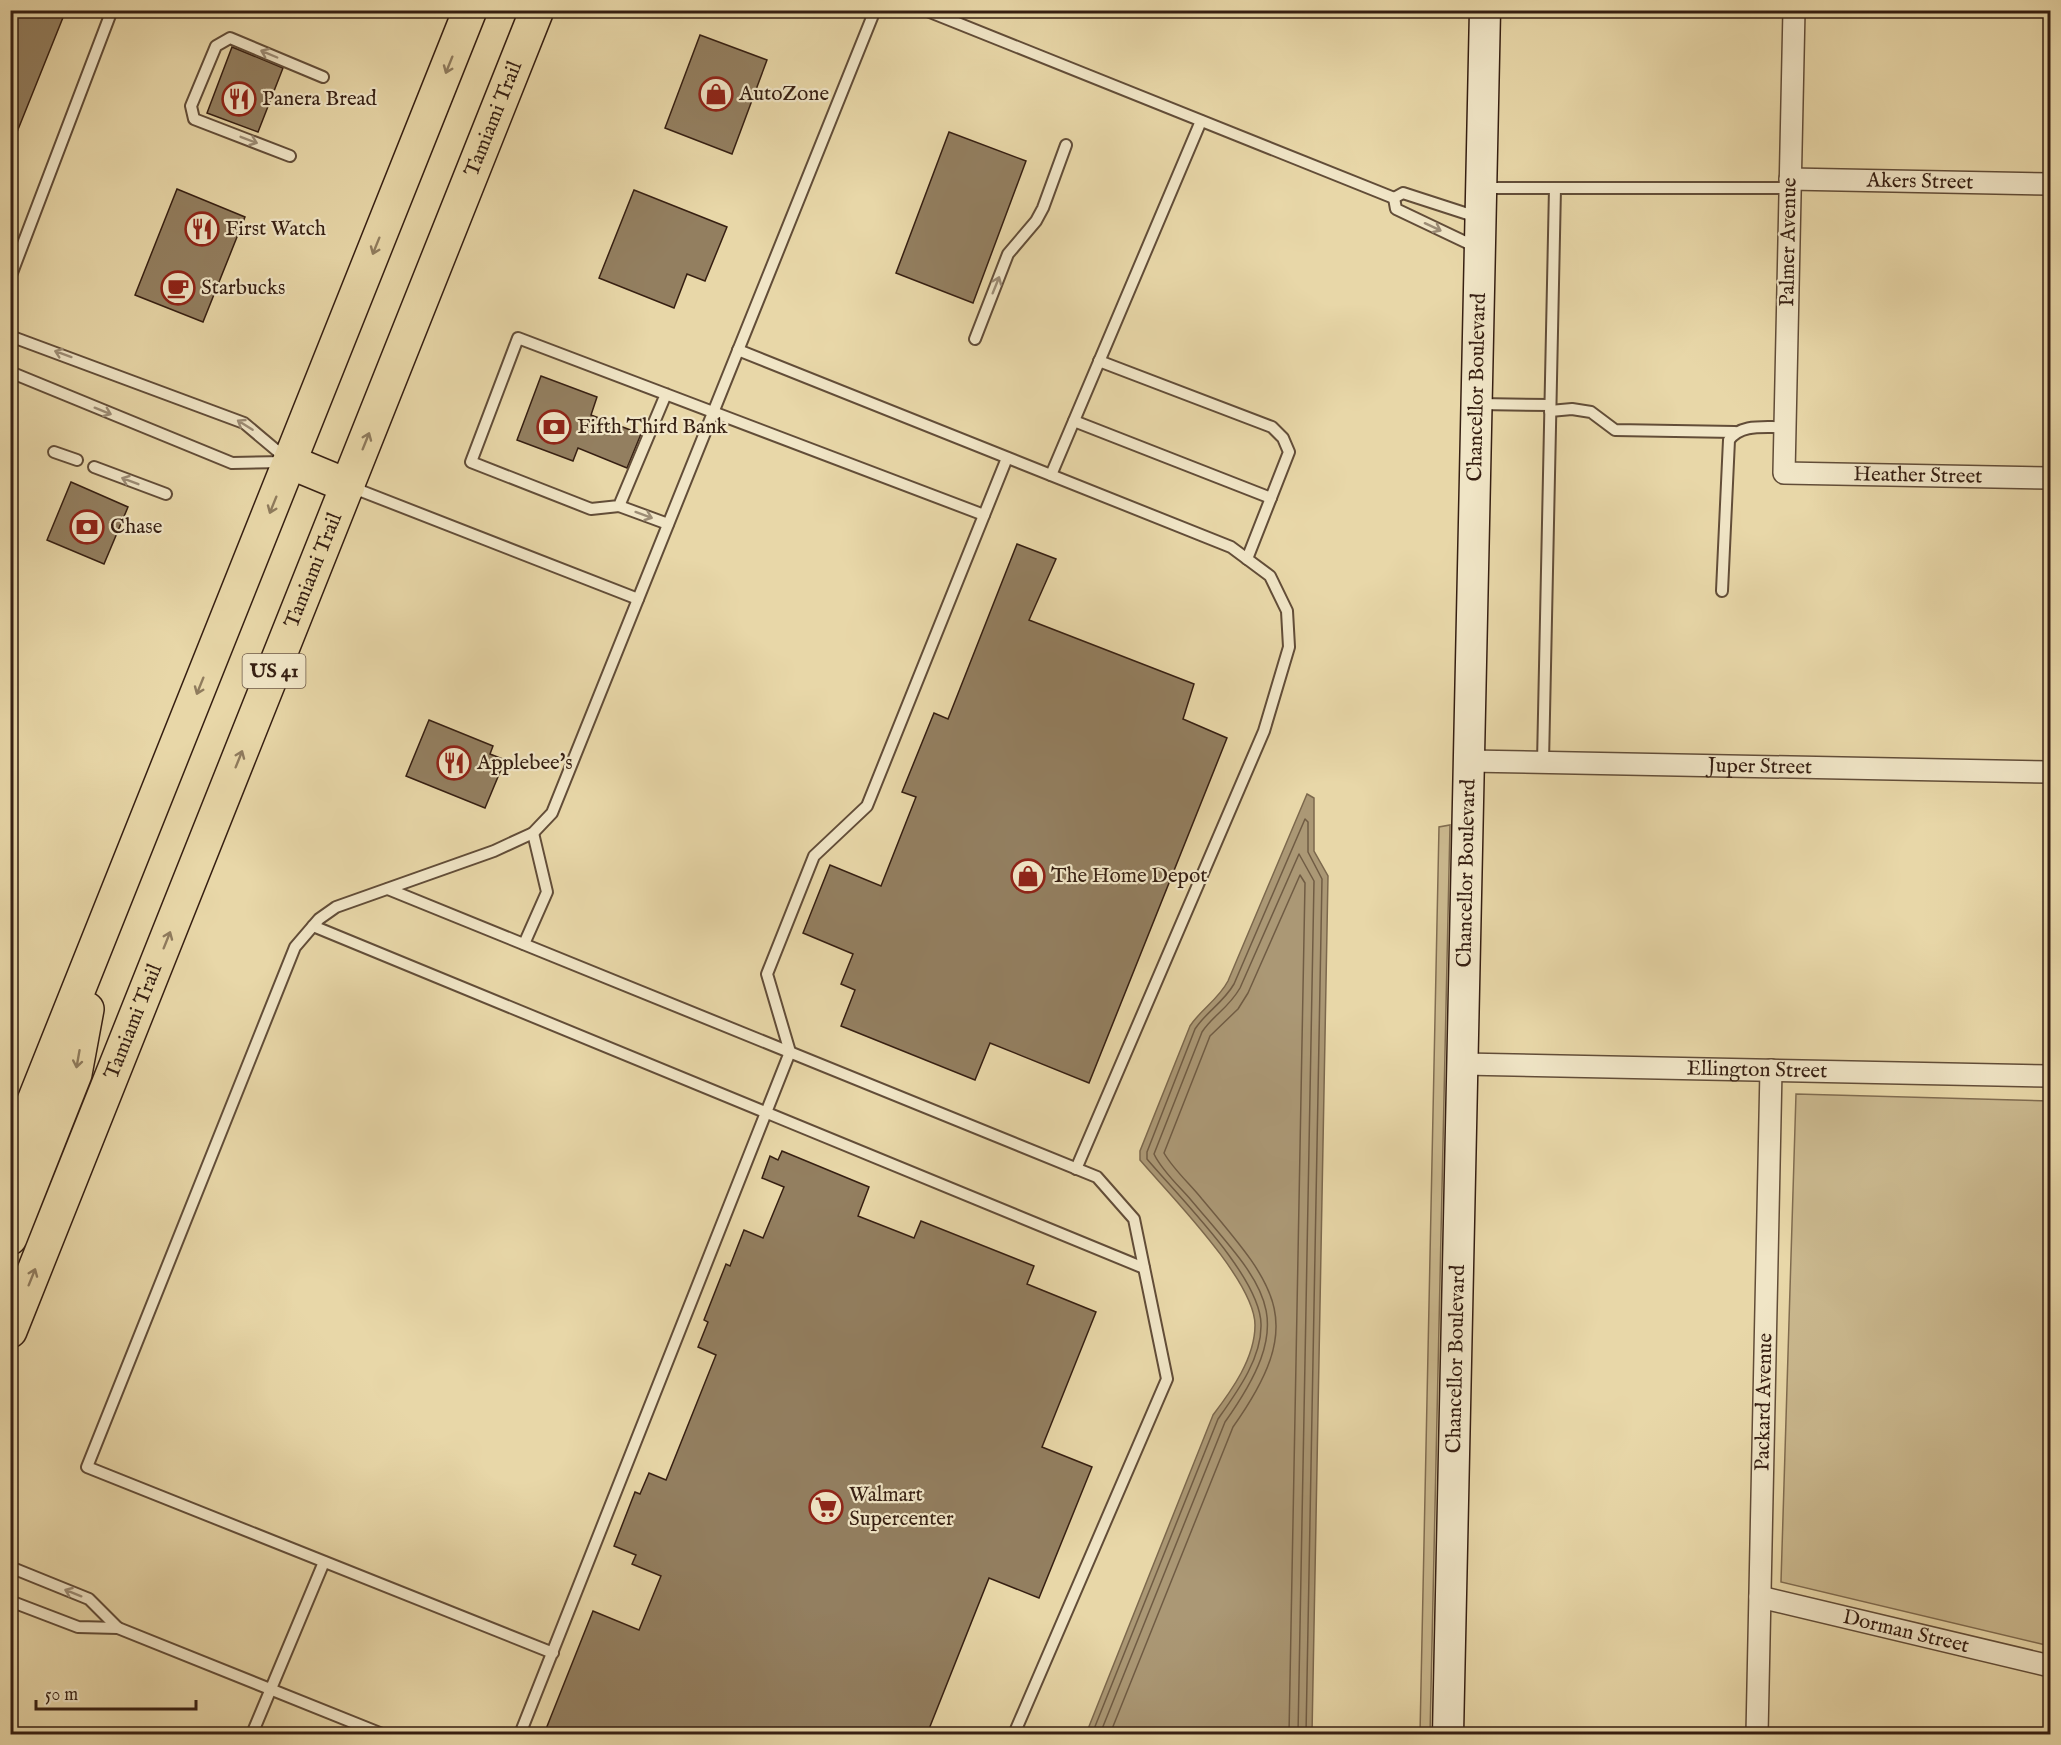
<svg xmlns="http://www.w3.org/2000/svg" width="2061" height="1745" viewBox="0 0 2061 1745" font-family="'IM FELL English',serif">
<style>
.green{fill:#cab88e;stroke:#806c50;stroke-width:1.5}
.water{fill:#ab9875;stroke:#7c684d;stroke-width:1.5}
.lines{fill:none;stroke-linecap:round;stroke-linejoin:round}
.shore{stroke:#705c44;stroke-width:1.5}
.building{fill:#937f60;stroke:#361f12;stroke-width:1.5}
.lane-casing{stroke:#624d38;stroke-width:14}
.street-casing{stroke:#624d38;stroke-width:24}
.secondary-casing{stroke:#361f12;stroke-width:33}
.primary-casing{stroke:#361f12;stroke-width:36}
.lane{stroke:#f0e5c6;stroke-width:10}
.street{stroke:#f0e5c6;stroke-width:21}
.secondary{stroke:#f0e5c6;stroke-width:30}
.primary{stroke:#e8d7a8;stroke-width:33}
.oneway{stroke:#9c8c75}
.oneway2{stroke:#8f7b5d}
.labels{text-anchor:middle;dominant-baseline:central;stroke-width:4.5;stroke-linejoin:round;paint-order:stroke}
.shield{fill:#f0e5c6;stroke:#6e5a48;stroke-width:1.5}
.shield-label{font-size:20px;font-weight:bold;fill:#361f12}
.poi-label{font-size:21px;fill:#361f12;stroke:#f0e5c6;text-anchor:start}
.street-label{font-size:21px;fill:#361f12;stroke:#f0e5c6}
</style>
<rect width="100%" height="100%" fill="#e8d7a8"/>
<filter id="stains"><feTurbulence type="fractalNoise" baseFrequency=".00333" numOctaves="4"/><feColorMatrix values="0 0 0 0 .2 0 0 0 0 .09 0 0 0 0 .02 0 0 0 .5 -.17"/></filter>
<radialGradient id="worn" r=".72"><stop offset=".6" stop-color="#630" stop-opacity="0"/><stop offset="1" stop-color="#630" stop-opacity=".3"/></radialGradient>
<g class="green">
<polygon points="1450,825 1430,1734 1420,1734 1439,827"/>
<polygon points="1796,1094 2050,1101 2050,1646 1781,1582"/>
</g>
<path class="water" d="M1307,794L1314,798V851L1328,876L1312,1734H1086L1213,1415C1232,1390 1255,1358 1255,1325C1255,1281 1170,1195 1140,1160V1151L1190,1026C1201,1009 1218,1000 1228,981Z"/>
<g class="lines">
<g class="shore">
<path d="M1092,1734L1218,1419C1237,1392 1262,1358 1261,1324C1260,1276 1178,1196 1147,1159V1152L1195,1029C1206,1012 1223,1003 1234,984L1305,819L1308,822V852L1322,879L1306,1734"/>
<path d="M1100,1734L1225,1422C1301,1315 1266,1289 1191,1200C1179,1186 1162,1171 1154,1154L1202,1032C1213,1015 1228,1009 1240,988L1299,854L1314,881L1298,1734"/>
<path d="M1110,1734L1233,1427C1308,1321 1277,1288 1202,1199C1190,1184 1173,1169 1164,1153L1210,1036L1238,1009L1248,993L1300,875L1305,883L1289,1734"/>
</g>
</g>
<g class="building">
<polygon points="10,10 66,10 11,147 10,146"/>
<polygon points="700,35 767,60 732,154 665,128"/>
<polygon points="232,47 283,68 258,132 207,113"/>
<polygon points="949,132 1026,161 973,303 896,273"/>
<polygon points="177,189 245,217 203,322 135,295"/>
<polygon points="634,190 727,227 705,281 687,274 674,308 599,278"/>
<polygon points="541,376 597,397 591,415 641,434 627,468 578,448 573,461 517,440"/>
<polygon points="71,482 128,507 104,564 47,540"/>
<polygon points="1017,544 1056,559 1029,620 1194,684 1183,719 1227,738 1089,1083 990,1043 975,1080 841,1026 855,990 841,984 853,954 803,933 830,865 881,886 916,797 902,792 934,713 948,719"/>
<polygon points="429,720 493,746 490,754 505,760 485,808 406,776"/>
<polygon points="782,1151 869,1187 858,1216 914,1238 921,1221 1034,1266 1027,1284 1096,1312 1042,1447 1092,1467 1039,1598 989,1578 927,1734 544,1734 593,1611 639,1630 661,1576 632,1564 636,1555 614,1546 635,1492 640,1494 649,1473 666,1480 716,1355 698,1347 708,1322 704,1320 726,1264 730,1266 744,1230 763,1238 784,1187 762,1178 770,1156 778,1160"/>
</g>
<g class="lines">
<defs>
<g id="lane">
<polyline points="925,10 1394,198"/>
<polyline points="290,156 194,119 191,106 216,46 230,38 323,77"/>
<polyline points="1484,188 1790,188"/>
<polyline points="1394,198 1396,209 1478,248"/>
<polyline points="1394,198 1403,193 1477,217"/>
<polyline points="10,278 112,10"/>
<polyline points="10,336 244,423 288,460"/>
<polyline points="975,339 1008,254 1036,221 1043,208 1066,145"/>
<polyline points="738,350 1231,547 1270,576 1287,611 1289,647 1264,731 1076,1169"/>
<polyline points="1099,361 1272,427 1283,438 1289,452 1247,559"/>
<polyline points="10,372 232,463 286,462"/>
<polyline points="666,394 619,506 591,509 471,462 518,338 984,515"/>
<polyline points="1479,404 1550,405"/>
<polyline points="1550,411 1572,409 1591,412 1615,430 1735,432"/>
<polyline points="1074,421 1271,498"/>
<polyline points="54,452 77,460"/>
<polyline points="94,467 166,494"/>
<polyline points="1051,475 1201,121"/>
<polyline points="351,487 638,599"/>
<polyline points="619,506 668,524"/>
<path d="M1722,591L1729,440C1742,423 1765,428 1785,427"/>
<polyline points="1543,762 1555,188"/>
<polyline points="388,889 1097,1177 1134,1219 1167,1379 1014,1734"/>
<polyline points="313,926 1144,1268"/>
<polyline points="524,944 547,892 533,833"/>
<polyline points="10,1567 89,1599 118,1628"/>
<polyline points="10,1601 78,1627 118,1628 382,1734"/>
<polyline points="553,1653 87,1467 295,947 319,919 336,907 494,851 533,833 552,813 875,10"/>
<polyline points="252,1734 324,1562"/>
<polyline points="520,1734 790,1052 767,974 814,856 867,806 1007,458"/>
</g>
<g id="street">
<path id="s1" d="M1794,10L1784,473L2050,478"/>
<path id="s2" d="M1790,179L2050,184"/>
<path id="s3" d="M1469,761L2050,772"/>
<path id="s4" d="M1463,1064L2050,1076"/>
<path id="s5" d="M1760,1597L2050,1666"/>
<path id="s6" d="M1757,1734L1771,1070"/>
</g>
<g id="secondary">
<path id="s7" d="M1448,1734L1485,10"/>
</g>
<g id="primary">
<polyline points="290,462 348,486"/>
<polyline points="10,1161 470,10"/>
<polyline points="10,1238 75,1074 87,1009"/>
<path id="s8" d="M10,1331L537,10"/>
</g>
</defs>
<use href="#lane" class="lane-casing"/>
<use href="#street" class="street-casing"/>
<use href="#secondary" class="secondary-casing"/>
<use href="#primary" class="primary-casing"/>
<use href="#lane" class="lane"/>
<use href="#street" class="street"/>
<use href="#secondary" class="secondary"/>
<use href="#primary" class="primary"/>
</g>
<defs><path id="oneway-shaft" d="M-6 0H5M1.5-3L5.5 0L1.5 3" fill="none" stroke-width="1.6" stroke-linecap="round" stroke-linejoin="round" transform="scale(1.5)"/></defs>
<g class="oneway">
<use href="#oneway-shaft" transform="translate(269 54) rotate(-157)"/>
<use href="#oneway-shaft" transform="translate(249 140) rotate(21)"/>
<use href="#oneway-shaft" transform="translate(1433 227) rotate(25)"/>
<use href="#oneway-shaft" transform="translate(996 285) rotate(-68)"/>
<use href="#oneway-shaft" transform="translate(63 354) rotate(-160)"/>
<use href="#oneway-shaft" transform="translate(103 411) rotate(22)"/>
<use href="#oneway-shaft" transform="translate(245 425) rotate(-148)"/>
<use href="#oneway-shaft" transform="translate(130 481) rotate(-159)"/>
<use href="#oneway-shaft" transform="translate(644 515) rotate(20)"/>
<use href="#oneway-shaft" transform="translate(73 1593) rotate(-158)"/>
</g>
<g class="oneway2">
<use href="#oneway-shaft" transform="translate(449 65) rotate(112)"/>
<use href="#oneway-shaft" transform="translate(376 246) rotate(112)"/>
<use href="#oneway-shaft" transform="translate(366 441) rotate(-68)"/>
<use href="#oneway-shaft" transform="translate(273 505) rotate(112)"/>
<use href="#oneway-shaft" transform="translate(200 686) rotate(112)"/>
<use href="#oneway-shaft" transform="translate(239 759) rotate(-68)"/>
<use href="#oneway-shaft" transform="translate(167 940) rotate(-68)"/>
<use href="#oneway-shaft" transform="translate(78 1059) rotate(100)"/>
<use href="#oneway-shaft" transform="translate(32 1277) rotate(-68)"/>
</g>
<defs>
<symbol id="shop-ring" viewBox="-11 -11 22 22"><circle r="9.5" fill="#f0e5c6" stroke="#8f2418" stroke-width="1.5"/><path d="M-5-2.5h2.3a2.7 3.5 0 0 1 5.4 0H5L5.5 6h-11ZM-1.5-2.5h3a1.5 2.3 0 0 0-3 0Z" fill="#8f2418"/></symbol>
<symbol id="restaurant-ring" viewBox="-11 -11 22 22"><circle r="9.5" fill="#f0e5c6" stroke="#8f2418" stroke-width="1.5"/><path d="M-5-6h1v4h1v-4h1v4h1v-4h1v5L-1.5 .5V6h-2V.5L-5-1ZM5-6V6H3V1.5H1.5Q1.5-4 5-6Z" fill="#8f2418"/></symbol>
<symbol id="cafe-ring" viewBox="-11 -11 22 22"><circle r="9.5" fill="#f0e5c6" stroke="#8f2418" stroke-width="1.5"/><path d="M-5.5-4.5H6V0H3Q3 3.5 0 3.5H-2.5Q-5.5 3.5-5.5 0ZM3-3.2v2h1.7v-2ZM-6 4.5H4V6H-6Z" fill="#8f2418"/></symbol>
<symbol id="bank-ring" viewBox="-11 -11 22 22"><circle r="9.5" fill="#f0e5c6" stroke="#8f2418" stroke-width="1.5"/><path d="M-6-4H6V4H-6ZM0-2.3a2.3 2.3 0 1 0 0 4.6a2.3 2.3 0 1 0 0-4.6Z" fill="#8f2418"/></symbol>
<symbol id="supermarket-ring" viewBox="-11 -11 22 22"><circle r="9.5" fill="#f0e5c6" stroke="#8f2418" stroke-width="1.5"/><path d="M-6-5.5h2.5l.6 2H6L4.5 2H-2.5L-4.4-4H-6ZM-1.5 3.2a1.3 1.3 0 1 0 .1 0ZM3 3.2a1.3 1.3 0 1 0 .1 0Z" fill="#8f2418"/></symbol>
</defs>
<g fill-rule="evenodd">
<use href="#shop-ring" x="697" y="75" width="38" height="38"/>
<use href="#restaurant-ring" x="220" y="80" width="38" height="38"/>
<use href="#restaurant-ring" x="183" y="210" width="38" height="38"/>
<use href="#cafe-ring" x="159" y="269" width="38" height="38"/>
<use href="#bank-ring" x="535" y="408" width="38" height="38"/>
<use href="#bank-ring" x="68" y="508" width="38" height="38"/>
<use href="#restaurant-ring" x="435" y="744" width="38" height="38"/>
<use href="#shop-ring" x="1009" y="857" width="38" height="38"/>
<use href="#supermarket-ring" x="807" y="1488" width="38" height="38"/>
</g>
<g class="labels">
<rect class="shield" x="242.5" y="654" width="63" height="34" rx="4.5"/>
<g class="shield-label">
<text x="274" y="671">US 41</text>
</g>
<g class="poi-label">
<text x="739" y="94">AutoZone</text>
<text x="262" y="99">Panera Bread</text>
<text x="225" y="229">First Watch</text>
<text x="201" y="288">Starbucks</text>
<text x="577" y="427">Fifth Third Bank</text>
<text x="110" y="527">Chase</text>
<text x="477" y="763">Applebee's</text>
<text x="1051" y="876">The Home Depot</text>
<text x="849" y="1495">Walmart<tspan x="849" dy="24">Supercenter</tspan></text>
</g>
<g class="street-label">
<text stroke="none"><textPath href="#s8" startOffset="1305">Tamiami Trail</textPath></text>
<text stroke="none"><textPath href="#s2" startOffset="130">Akers Street</textPath></text>
<text transform="translate(1789 242) rotate(-89)">Palmer Avenue</text>
<text stroke="none"><textPath href="#s7" startOffset="1347">Chancellor Boulevard</textPath></text>
<text stroke="none"><textPath href="#s1" startOffset="597">Heather Street</textPath></text>
<text stroke="none"><textPath href="#s8" startOffset="819">Tamiami Trail</textPath></text>
<text stroke="none"><textPath href="#s3" startOffset="291">Juper Street</textPath></text>
<text stroke="none"><textPath href="#s7" startOffset="861">Chancellor Boulevard</textPath></text>
<text stroke="none"><textPath href="#s8" startOffset="333">Tamiami Trail</textPath></text>
<text stroke="none"><textPath href="#s4" startOffset="294">Ellington Street</textPath></text>
<text stroke="none"><textPath href="#s7" startOffset="375">Chancellor Boulevard</textPath></text>
<text stroke="none"><textPath href="#s6" startOffset="332">Packard Avenue</textPath></text>
<text stroke="none"><textPath href="#s5" startOffset="150">Dorman Street</textPath></text>
</g>
</g>
<rect width="2061" height="1745" fill="none" stroke="#e8d7a8" stroke-width="36"/>
<rect x="12" y="12" width="2037" height="1721" fill="none" stroke="#361f12" stroke-width="3"/>
<rect x="18" y="18" width="2025" height="1709" fill="none" stroke="#361f12" stroke-width="1.5"/>
<path d="M36 1700v9h160v-9" fill="none" stroke="#361f12" stroke-width="3"/>
<text x="45" y="1700" font-size="18" fill="#361f12" stroke="#f0e5c6" stroke-width="4.5" paint-order="stroke">50 m</text>
<rect width="100%" height="100%" filter="url(#stains)"/>
<rect width="100%" height="100%" fill="url(#worn)"/>
</svg>
